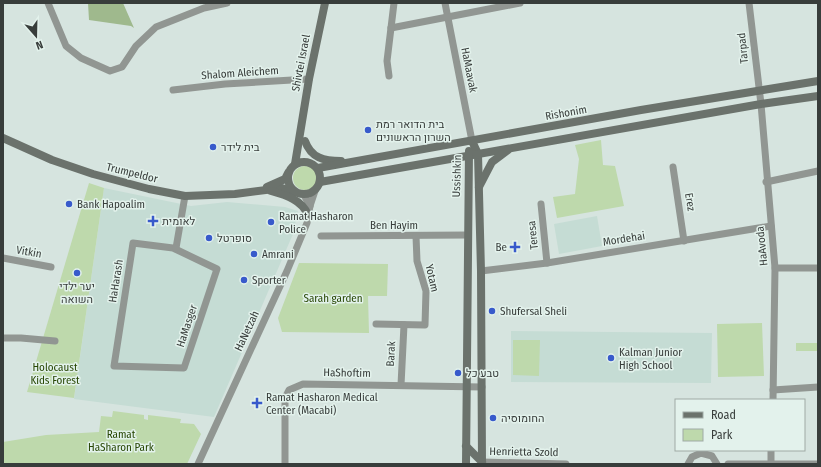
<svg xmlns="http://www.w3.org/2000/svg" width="821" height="467" viewBox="0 0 821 467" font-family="'Fira Sans Condensed',Heebo,sans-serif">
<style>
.built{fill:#c5dcd4}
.green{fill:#bed9ac}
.forest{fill:#9fb98d}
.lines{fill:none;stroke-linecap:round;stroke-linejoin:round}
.street{stroke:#919692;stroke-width:7}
.secondary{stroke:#6b726c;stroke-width:8}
.poi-dot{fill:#385acb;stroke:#e3f2ec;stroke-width:1.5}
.labels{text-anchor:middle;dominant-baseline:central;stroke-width:3;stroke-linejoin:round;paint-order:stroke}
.street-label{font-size:11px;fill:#383d3b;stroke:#e3f2ec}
.poi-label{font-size:11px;fill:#383d3b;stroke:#e3f2ec;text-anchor:start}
.park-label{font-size:11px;fill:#284704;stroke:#e3f2ec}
</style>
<rect width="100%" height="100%" fill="#d6e4df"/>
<g class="built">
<polygon points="104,188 191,206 227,202 285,207 298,211 293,234 214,417 74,399"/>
<polygon points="597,216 602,246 559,254 554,224"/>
<polygon points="511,331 712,333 711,383 511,382"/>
</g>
<g class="green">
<polygon points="601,140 603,165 615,166 624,206 557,218 553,197 575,194 579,159 575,145"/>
<circle cx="305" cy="178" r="12"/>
<polygon points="89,183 104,188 74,398 27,392"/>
<polygon points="299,263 388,264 387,296 368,296 369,333 282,332 278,318"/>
<polygon points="762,323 764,376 718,377 717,324"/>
<polygon points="513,340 540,340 539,376 513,375"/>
<rect x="796" y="343" width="22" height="8"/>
<polygon points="113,411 144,415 144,419 148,420 148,415 181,419 180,423 194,424 201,434 187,464 3,464 3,442 46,435 99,432 101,416 112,417"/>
</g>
<polygon class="forest" points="88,3 123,3 134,28 131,26 89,20"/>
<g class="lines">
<g class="street">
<polyline points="48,3 66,46 81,58 110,71 122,67 136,46 156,27 204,8 227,3"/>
<polyline points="445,3 472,141"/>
<polyline points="749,3 761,104 775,268 773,400"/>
<polyline points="391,28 520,3"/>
<polyline points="389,76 387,61 394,3"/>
<polyline points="173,90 225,84 309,79"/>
<polyline points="673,167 684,241"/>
<polyline points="766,182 818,171"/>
<polyline points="304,195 310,206"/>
<polyline points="541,204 547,263"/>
<polyline points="321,236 468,235"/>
<polygon points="133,243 173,248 217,269 184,368 114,366"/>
<polyline points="176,248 185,196"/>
<polyline points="3,258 51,267"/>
<polyline points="775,268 818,268"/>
<polyline points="481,271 547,263 771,226"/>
<polyline points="376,324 425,325 426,291 417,261 416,236"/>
<polyline points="3,338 21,338 55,341"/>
<polyline points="401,385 404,325"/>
<polyline points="773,390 818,387"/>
<polyline points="482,462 566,464"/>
<polyline points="771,463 771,450"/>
<polyline points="198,464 287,271 307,223 310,206 315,191"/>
<polyline points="285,464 285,398 289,390 303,384 482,387"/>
<polyline points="688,464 692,457 701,453 712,456 717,464"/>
<polyline points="728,464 818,464"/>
</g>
<g class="secondary">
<polyline points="3,138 52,160 93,174 149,189 185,196 235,194 282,188 295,192"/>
<path d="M305,141C311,158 324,161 341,161"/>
<polyline points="472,141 478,154 481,271 482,464"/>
<circle cx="304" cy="178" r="16"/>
<polyline points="295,164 309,79 325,3"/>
<polyline points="318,168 641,110 818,81"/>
<polyline points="320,182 761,104 818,96"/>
<polyline points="267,187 285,179 288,173"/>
<polyline points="479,187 492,162 508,150"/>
<path d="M271,191C286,195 302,200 308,215"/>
<polyline points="466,446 482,462"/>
<polyline points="466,464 469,151"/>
</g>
</g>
<g class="poi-dot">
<circle cx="368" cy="130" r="4"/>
<circle cx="213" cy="147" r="4"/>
<circle cx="69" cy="204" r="4"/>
<path d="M151 215h4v4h4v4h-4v4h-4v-4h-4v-4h4z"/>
<circle cx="271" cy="222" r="4"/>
<circle cx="209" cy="238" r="4"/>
<path d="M513 241h4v4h4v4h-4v4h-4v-4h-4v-4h4z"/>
<circle cx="254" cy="254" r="4"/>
<circle cx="77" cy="273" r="4"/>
<circle cx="244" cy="280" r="4"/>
<circle cx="492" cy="311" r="4"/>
<circle cx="611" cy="358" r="4"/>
<circle cx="458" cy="373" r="4"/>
<path d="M255 397h4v4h4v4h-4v4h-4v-4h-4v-4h4z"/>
<circle cx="493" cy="418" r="4"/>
</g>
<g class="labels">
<g class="street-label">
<text transform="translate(743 48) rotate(-96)">Tarpad</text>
<text transform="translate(301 63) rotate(-79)">Shivtei Israel</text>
<text transform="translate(469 70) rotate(79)">HaMaavak</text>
<text transform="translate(240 73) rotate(-4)">Shalom Aleichem</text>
<text transform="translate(566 113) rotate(-10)">Rishonim</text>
<text transform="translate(132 173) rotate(14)">Trumpeldor</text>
<text transform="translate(457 176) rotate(-88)">Ussishkin</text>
<text transform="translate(690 202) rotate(81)">Erez</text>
<text x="394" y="225">Ben Hayim</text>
<text transform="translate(533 235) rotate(-96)">Teresa</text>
<text transform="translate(624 239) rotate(-9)">Mordehai</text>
<text transform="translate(762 246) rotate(-96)">HaAvoda</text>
<text transform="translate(29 252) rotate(10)">Vitkin</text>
<text transform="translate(432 278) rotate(77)">Yotam</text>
<text transform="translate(116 281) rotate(-81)">HaHarash</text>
<text transform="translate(187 326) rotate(-72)">HaMasger</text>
<text transform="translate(247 331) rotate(-65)">HaNetzah</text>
<text transform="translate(391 354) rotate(-87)">Barak</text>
<text transform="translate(347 373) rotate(1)">HaShoftim</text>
<text transform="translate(524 452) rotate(1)">Henrietta Szold</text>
</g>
<g class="poi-label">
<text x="376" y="124">בית הדואר רמת<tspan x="376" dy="13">השרון הראשונים</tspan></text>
<text x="221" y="147">בית לידר</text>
<text x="77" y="204">Bank Hapoalim</text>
<text x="279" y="216">Ramat Hasharon<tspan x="279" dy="13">Police</tspan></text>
<text x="162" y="221">לאומית</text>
<text x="217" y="238">סופרטל</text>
<text x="507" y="247" text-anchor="end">Be</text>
<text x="262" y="254">Amrani</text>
<text x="252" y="280">Sporter</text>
<text x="77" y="286" text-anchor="middle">יער ילדי<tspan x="77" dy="13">השואה</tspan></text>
<text x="500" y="311">Shufersal Sheli</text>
<text x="619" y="352">Kalman Junior<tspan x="619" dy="13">High School</tspan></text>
<text x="466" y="373">טבע כל</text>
<text x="266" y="397">Ramat Hasharon Medical<tspan x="266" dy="13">Center (Macabi)</tspan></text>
<text x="501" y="418">החומוסיה</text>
</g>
<g class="park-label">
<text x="333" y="298">Sarah garden</text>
<text x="55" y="367">Holocaust<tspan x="55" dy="13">Kids Forest</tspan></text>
<text x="121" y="434">Ramat<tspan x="121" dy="13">HaSharon Park</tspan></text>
</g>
</g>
<rect width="821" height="467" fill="none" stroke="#383d3b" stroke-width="8"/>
<rect x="675" y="399" width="130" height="52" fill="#e3f2ec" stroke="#9faaa5"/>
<rect x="683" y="412" width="20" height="6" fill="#6b726c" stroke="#9faaa5"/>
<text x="711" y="419" font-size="12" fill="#383d3b">Road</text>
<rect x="683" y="429" width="20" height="12" fill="#bed9ac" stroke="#9faaa5"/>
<text x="711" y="439" font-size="12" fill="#383d3b">Park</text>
<g transform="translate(36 36) rotate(160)" stroke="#e3f2ec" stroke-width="3" paint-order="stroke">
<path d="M0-3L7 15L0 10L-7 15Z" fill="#383d3b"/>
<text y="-6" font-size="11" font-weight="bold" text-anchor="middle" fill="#383d3b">N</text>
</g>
</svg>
